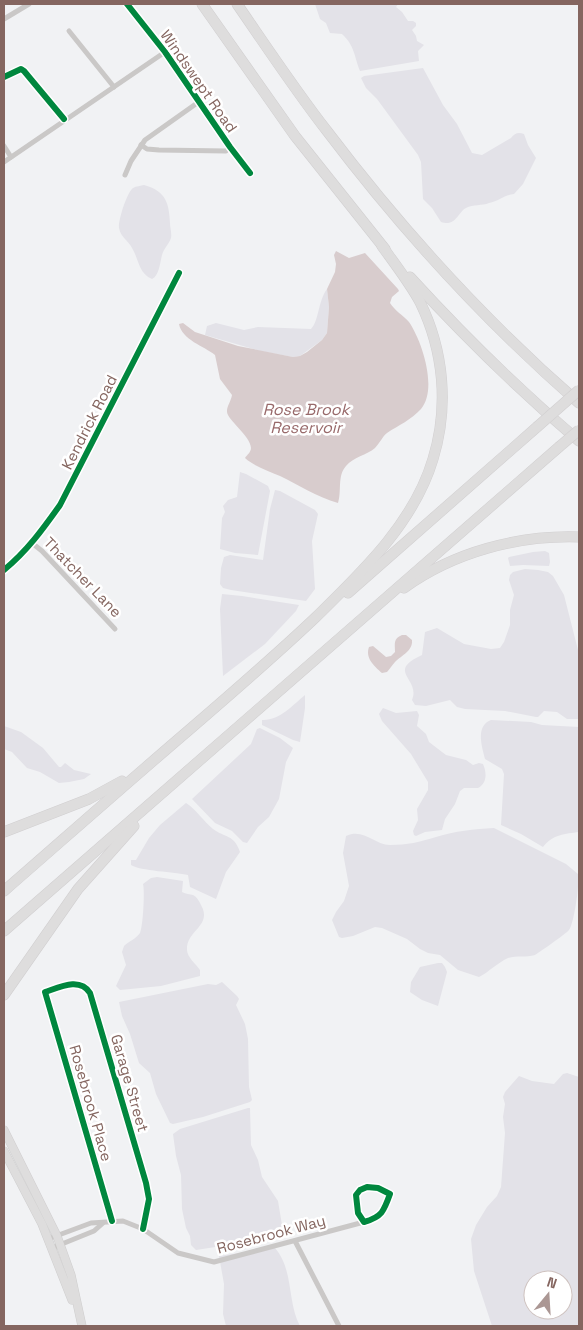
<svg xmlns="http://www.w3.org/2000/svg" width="583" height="1330" viewBox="0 0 583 1330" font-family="'Space Grotesk',sans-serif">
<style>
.green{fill:#e3e2e8;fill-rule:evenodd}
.water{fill:#d8cccd}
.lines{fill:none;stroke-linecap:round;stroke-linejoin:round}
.primary-casing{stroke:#cfcece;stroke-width:9}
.highway-casing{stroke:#d1cfd0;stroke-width:11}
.street{stroke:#cac8c7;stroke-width:5}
.primary{stroke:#dedddd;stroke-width:8}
.highway{stroke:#dedddd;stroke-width:10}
.highway-bridge-casing{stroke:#d1cfd0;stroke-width:11;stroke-linecap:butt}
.highway-bridge{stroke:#dedddd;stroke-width:10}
.cycleway-casing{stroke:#fff;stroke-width:9}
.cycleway{stroke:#00873e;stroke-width:6}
.labels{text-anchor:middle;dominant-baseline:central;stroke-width:5;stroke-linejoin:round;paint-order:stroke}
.street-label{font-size:15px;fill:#856660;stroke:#fff}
.water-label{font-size:16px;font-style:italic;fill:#98696a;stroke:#fff}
</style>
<rect width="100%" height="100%" fill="#f1f2f4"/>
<g class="green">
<path d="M315,4H398L396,7L402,12L408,21H413L416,23V26L412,30L416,36L417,41L424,45L418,51L419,61L360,71C354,56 355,46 342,34L330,33L326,23L320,19Z"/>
<path d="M423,68L443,105L457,124L472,153L482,155L511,138C515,133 518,132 524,134L528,145L536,158L523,184L514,194C504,195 499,201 489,203C482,206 473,204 466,208C457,213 456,227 441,222L432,208L423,199L421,162L418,155L377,99L366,88L361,78L364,76Z"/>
<path d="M144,185C166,191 169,203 170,223C170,228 172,233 171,238C169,244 164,248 162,255C160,263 159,276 152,279C138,273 139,259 132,248C128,240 121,238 119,228C118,221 127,192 133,188C136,186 141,186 144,185Z"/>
<path d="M327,289L329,307L327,333L322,340L300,356L293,357L260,351L205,335L207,326L216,323L244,330L258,327L311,329C319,321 318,301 327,289Z"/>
<polygon points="240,472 246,474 268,486 270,491 258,555 235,553 220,549 222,518 225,512 223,506 228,500 237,497"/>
<polygon points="275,490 280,491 315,510 318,514 312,541 315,589 306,601 231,590 223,588 220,584 221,568 224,557 230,555 263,560 270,509"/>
<polygon points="545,551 549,553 550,562 549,566 523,565 510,566 508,558 509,557 533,552"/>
<path d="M525,569L538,570L548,572L553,576L564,595L579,654V719H567L557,712L544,711L538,717H536L505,711L465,709L457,707L450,700L426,706L415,705L412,700C421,678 385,672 422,655L425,632L437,628L464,644L491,649L500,648L504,642L510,625V610L514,595L509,580L510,575L513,572Z"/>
<polygon points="222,594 242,596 299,605 296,611 265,644 223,676 220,609"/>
<path d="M305,695V708L300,742L293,740L262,725V720C279,721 293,705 305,695Z"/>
<path d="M383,708L396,713L417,711L419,715L417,726L426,734L429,742L442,752L446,755L466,760L473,765L479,763L483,764C487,773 487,783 478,788H464L460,791L455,804L445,819L442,830L425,832L416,836L414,835L413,831L418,820L417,809L428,790V782L411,754L382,721L379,714Z"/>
<path d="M491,720L531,722L542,725L579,727V832C565,834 553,834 543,847L521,834L501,825L504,774L502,769L485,759C482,747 475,726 491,720Z"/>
<polygon points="4,726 21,732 43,748 59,767 61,767 65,763 74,770 91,774 84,779 69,782 59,783 40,772 27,768 12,752 4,749"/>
<polygon points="260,728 280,738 293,748 286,762 279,799 269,817 258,827 247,843 243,842 232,831 215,823 192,799 251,744 257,729"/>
<path d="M186,803C197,810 203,821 213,829C225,838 234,834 240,852L226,872L216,899L190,887L188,875C175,872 140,871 131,865V860H136L149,838L160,825Z"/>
<path d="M494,828L566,864L578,874C580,882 574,924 569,930C567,933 537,954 535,955C526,958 517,955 508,958C497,963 489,972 479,977L458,970L440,955L428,953L420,949L407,939L382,928L375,927L353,936L342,938L339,937L332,920L336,912L344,901L349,886L343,853L346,836C364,828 374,845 390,845C407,845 420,842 436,837C455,831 474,829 494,828Z"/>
<path d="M157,877L183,881L182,892C186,894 190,894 193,895C197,897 199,901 201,905C213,926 186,930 187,950C187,957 196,964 200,970V976L161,986L120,990L116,986L126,965L122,952L124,946C129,941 136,939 140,933C143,927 145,891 143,884L151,878Z"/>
<polygon points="438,963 442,963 445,967 447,972 438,1006 422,1000 410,992 411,982 420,967"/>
<polygon points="222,982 237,996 239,999 236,1005 245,1024 248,1039 249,1087 252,1100 250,1102 203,1117 173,1124 170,1123 156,1094 150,1073 139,1063 130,1034 122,1016 119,1002 208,984 216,985"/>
<path d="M567,1073L579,1077V1326H492L474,1271L471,1239L476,1225L487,1207L497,1196L501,1187L505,1133L503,1117L505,1104L503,1097L505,1092L519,1076L532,1081L554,1084L563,1074ZM533,1280H563V1310H533Z"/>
<polygon points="248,1108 250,1108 251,1145 258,1160 262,1177 278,1201 282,1225 281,1237 196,1250 191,1245 190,1236 186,1228 182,1209 181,1175 176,1156 173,1134 180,1129"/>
<path d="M275,1248C294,1270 287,1302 300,1326H226L223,1314L224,1284L219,1256Z"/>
</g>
<g class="water">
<path d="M336,251L349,258L365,253L398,289L399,291L392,297L390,303C395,311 403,315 409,322C422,341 438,389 421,409C411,420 399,425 387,433C382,437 380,443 375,448C367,455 353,457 346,466C337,476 342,491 338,503C317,497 299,485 280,476C269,471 255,467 245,458C247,455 251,452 251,448C251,436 226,419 227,411C227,406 231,401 232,395L220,379L215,355C204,346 182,340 179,324L183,323L195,332L238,346L293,357L300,356L307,352L322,340L327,333L329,307L327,289L335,272L336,264L334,255Z"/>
<path d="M402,635H406L412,640C413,651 402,655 395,662C392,665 390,669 387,672L382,673C374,666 365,658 369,647L373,646L386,657L391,656L395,652C395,643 393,639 402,635Z"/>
</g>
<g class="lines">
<defs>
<g id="primary">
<polyline points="4,1130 57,1236 71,1275 82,1326"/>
<polyline points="4,1151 42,1224 72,1300"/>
</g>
<g id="highway">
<polyline points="202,4 295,136 385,249"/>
<path d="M237,4C266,46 295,90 327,131C402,230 486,322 579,403"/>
<path d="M410,277C463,335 519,390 579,441"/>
<path d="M404,588C454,552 518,535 579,537"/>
<polyline points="348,593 537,427"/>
<polyline points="4,832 89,799 122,781"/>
<path d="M4,891C66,837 127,783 189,730C232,693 275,656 316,617C362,572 414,523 433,459C449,407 444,351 420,302C409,282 395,264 382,246"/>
<polyline points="4,931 559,447"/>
<polyline points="4,995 78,889 134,826"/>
</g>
</defs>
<use href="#primary" class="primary-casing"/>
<use href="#highway" class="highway-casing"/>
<g class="street">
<polyline points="127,4 165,52 230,147 250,173"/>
<polyline points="4,19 29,4"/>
<polyline points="69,31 114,87"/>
<polyline points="4,77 21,69 24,71 64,119"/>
<polyline points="141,145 147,149 159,150 226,151 230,147"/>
<polyline points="4,146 11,157"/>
<polyline points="4,162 165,52"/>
<polyline points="125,175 131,161 145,140 200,101"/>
<polyline points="32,543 42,551 115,629"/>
<path d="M4,570C27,551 43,529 60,505L179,273"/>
<path d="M367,1187L378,1188L390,1194C384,1211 382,1217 364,1222L358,1213L356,1195L360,1190Z"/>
<path d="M112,1221L45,992C60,987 80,977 90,993L146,1183L149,1199L143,1229"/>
<polyline points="48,1239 91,1223 123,1221 143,1229 178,1253 214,1262 364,1222"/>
<polyline points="295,1241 339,1326"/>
<polyline points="52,1248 94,1231 103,1223"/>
</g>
<use href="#primary" class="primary"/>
<use href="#highway" class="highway"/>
<defs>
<g id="highway-bridge">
<polyline points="537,427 579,390"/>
<polyline points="559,447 579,430"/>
</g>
</defs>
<use href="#highway-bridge" class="highway-bridge-casing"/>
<use href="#highway-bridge" class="highway-bridge"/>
<defs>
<g id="cycleway">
<polyline points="127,4 165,52 230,147 250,173"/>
<polyline points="4,77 21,69 24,71 64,119"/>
<path d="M4,570C27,551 43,529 60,505L179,273"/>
<path d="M367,1187L378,1188L390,1194C384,1211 382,1217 364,1222L358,1213L356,1195L360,1190Z"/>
<path d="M112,1221L45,992C60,987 80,977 90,993L146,1183L149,1199L143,1229"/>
</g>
</defs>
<use href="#cycleway" class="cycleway-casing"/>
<use href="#cycleway" class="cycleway"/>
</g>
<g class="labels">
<g class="street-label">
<text transform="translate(199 81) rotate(55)">Windswept Road</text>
<text transform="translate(89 422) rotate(-63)">Kendrick Road</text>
<text transform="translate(83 577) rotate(46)">Thatcher Lane</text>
<text transform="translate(130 1083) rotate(74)">Garage Street</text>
<text transform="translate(91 1103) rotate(74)">Rosebrook Place</text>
<text transform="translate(271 1234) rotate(-15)">Rosebrook Way</text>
</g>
<g class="water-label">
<text x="306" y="409">Rose Brook<tspan x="306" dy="18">Reservoir</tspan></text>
</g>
</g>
<rect width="583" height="1330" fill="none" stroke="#856660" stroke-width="10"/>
<g transform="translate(548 1295) rotate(18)"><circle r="24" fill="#ffffff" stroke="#cec2bf"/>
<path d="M0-4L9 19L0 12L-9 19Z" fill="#ab9794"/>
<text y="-8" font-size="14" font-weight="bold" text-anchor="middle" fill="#856660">N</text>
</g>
</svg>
